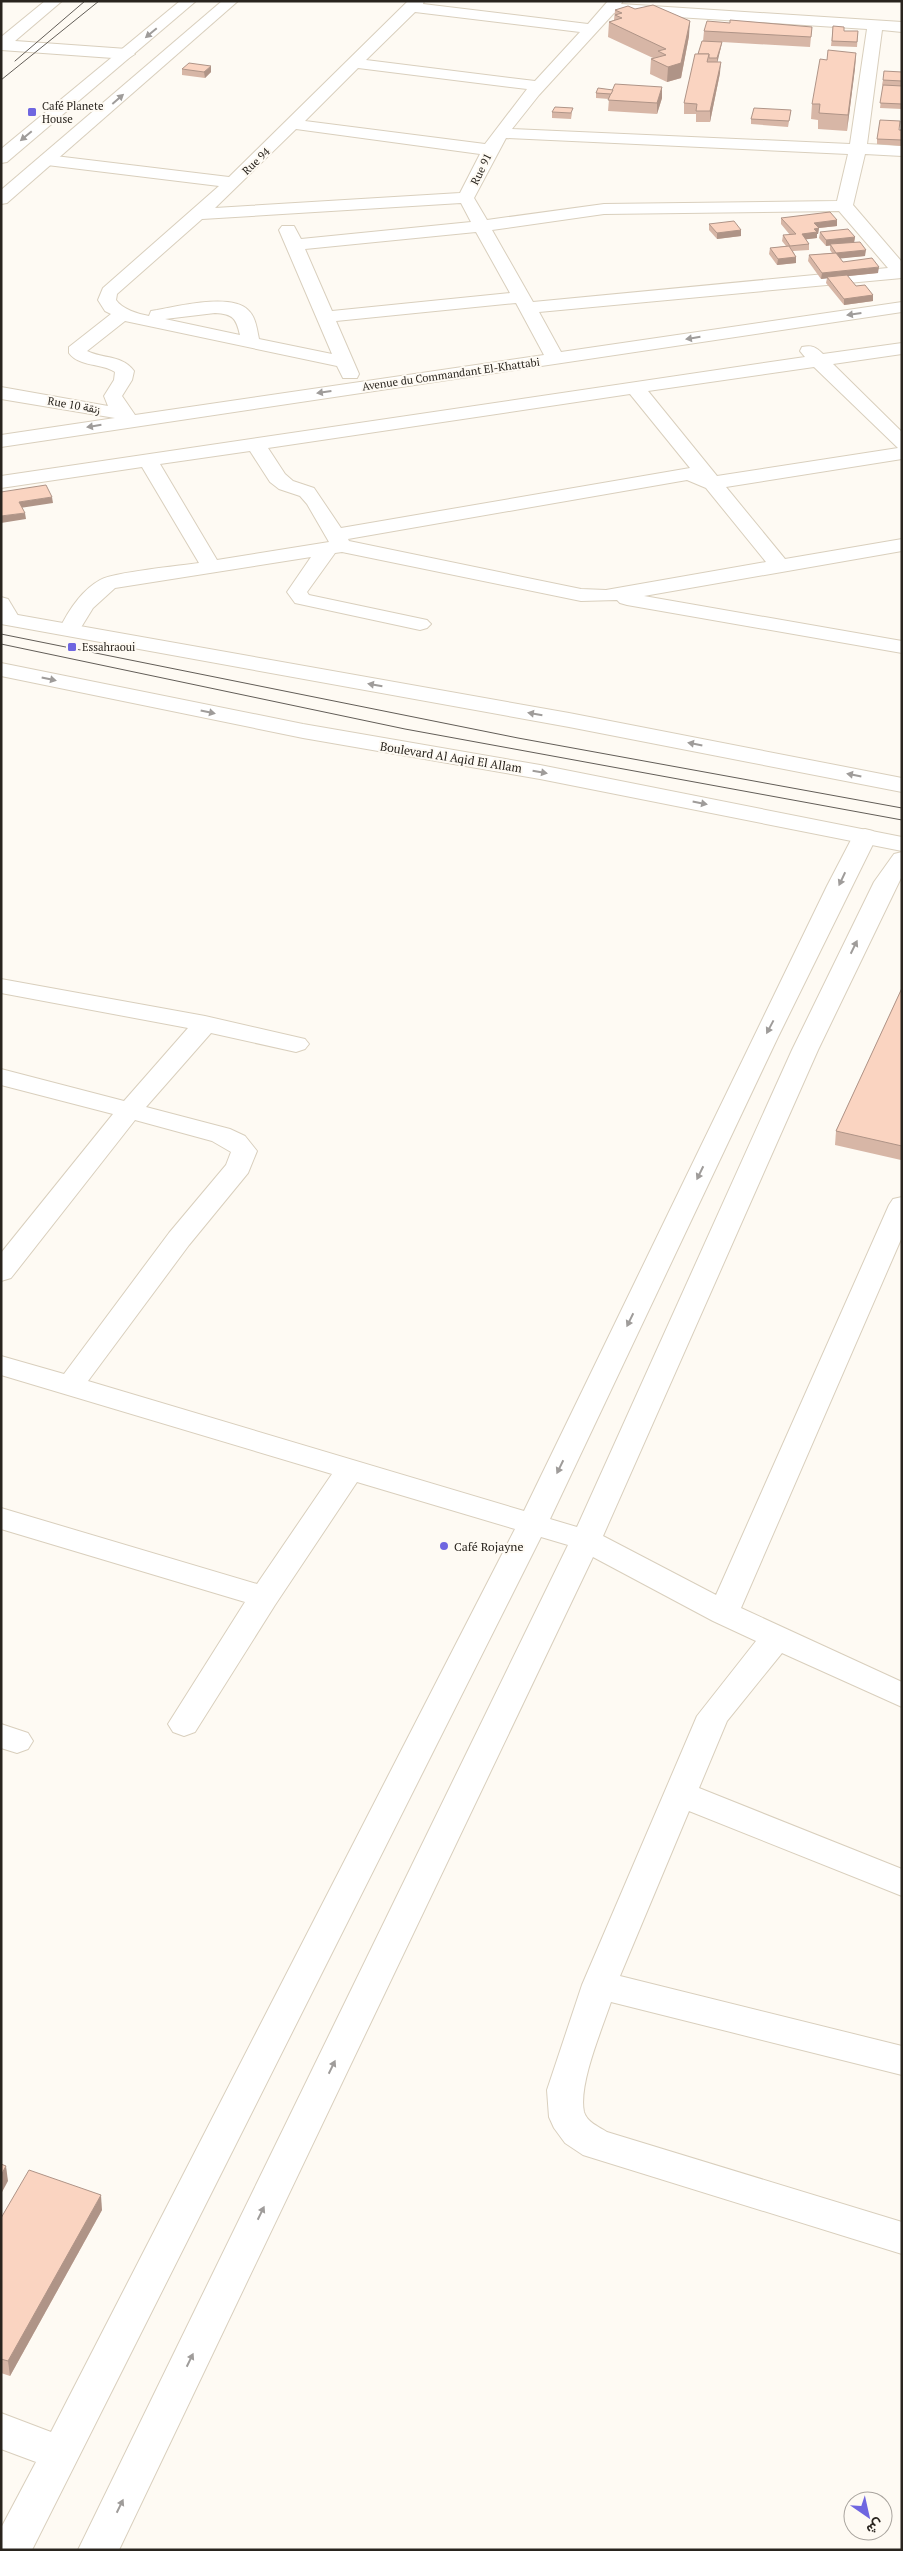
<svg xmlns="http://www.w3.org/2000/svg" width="903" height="2551" viewBox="0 0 903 2551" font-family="'PT Serif',Vazirmatn,serif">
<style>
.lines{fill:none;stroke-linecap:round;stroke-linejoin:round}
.minor-casing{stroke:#d9cfbd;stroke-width:2}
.secondary-casing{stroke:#d9cfbd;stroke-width:2}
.minor{fill:#fff;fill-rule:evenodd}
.secondary{fill:#fff;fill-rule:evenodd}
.tram{stroke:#625d57;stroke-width:1}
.wall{fill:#d7b6a6}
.shaded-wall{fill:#af9487}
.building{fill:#fad4c1;stroke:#af9487}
.oneway{fill:#9f9c9a}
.poi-dot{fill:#6f66e0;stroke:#fefaf3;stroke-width:2}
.labels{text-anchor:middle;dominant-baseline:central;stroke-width:4;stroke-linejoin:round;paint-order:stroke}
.far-poi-label{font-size:11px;fill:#29241e;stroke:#fefaf3;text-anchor:start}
.far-street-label{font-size:11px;fill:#29241e;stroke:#fefaf3}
.street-label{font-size:12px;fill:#29241e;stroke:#fefaf3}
.poi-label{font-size:12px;fill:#29241e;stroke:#fefaf3;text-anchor:start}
</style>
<rect width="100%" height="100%" fill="#fefaf3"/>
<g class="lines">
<defs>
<g id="minor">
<polygon points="45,1 62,1 15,41 127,49 135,54 127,59 1,50 1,37"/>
<path d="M408,1H424L423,4L588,24L608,1H623L621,4L902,22V32L882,30L867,144L902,146V156L865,154L853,205L902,262V278L539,312L561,352L902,302V312L1,447V435L115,418L1,399V387L108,406L104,396L114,380L115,372C102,363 79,367 69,353V347L111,314L105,311L98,300L103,288L219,186L47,165L39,160L41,156L47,155L229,177ZM415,12L580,32L535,81L366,60ZM614,13L867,29L850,144L512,129L539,95ZM358,68L527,89L485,144L305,121ZM296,129L480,154L460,193L215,208ZM506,138L848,154L837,201L604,204L487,220L474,198ZM461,203L471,222L301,239L294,226H282L279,230L332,354L259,339C257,330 256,317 248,310C232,293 178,306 157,310L151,311L149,316C138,314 122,309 116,300L117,294L202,219ZM839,211L888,268L533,302L492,230L604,214ZM476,232L510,293L332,311L305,249ZM516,303L544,355L135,415L122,396L132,380L134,371C123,355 103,359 87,351L125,321L337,366L343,378H357L359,374L336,321ZM215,313C233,314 236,318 240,335L165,319Z"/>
<path d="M902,343V354L833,364L902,432V459L726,487L785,559L902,539V551L644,596L902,641V653L627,605L620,603L617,600L581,601L342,552L335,553L307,592L309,595L427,620L431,624L427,628L420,630L295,603L287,592L311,557L115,588L93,608L77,634L70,636L63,634L59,630C68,611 82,590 100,580C114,572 179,566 199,563L142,467L1,488V476L805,357L800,351L802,347C812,345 816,347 823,354ZM814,367L898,448L717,476L648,391ZM630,394L690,468L341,528L314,488L293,481L285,474L268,448ZM250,451L270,482L279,489L300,496L307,504L329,542L217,560L160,464ZM687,480L706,488L766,562L606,590L581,589L349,541L348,539Z"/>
<polygon points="1,597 8,599 20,619 16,623 9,625 1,623"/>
<path d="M865,829L873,831L877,836L778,1037L550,1519L577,1527L792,1050L874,882L894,854L902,852V876L818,1050L603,1536L716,1595L889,1205L893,1199L902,1197V1237L741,1608L902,1682V1707L782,1653L727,1721L699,1788L902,1869V1896L689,1811L620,1976L902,2046V2075L611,2002C602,2029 578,2085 584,2112C587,2122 599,2127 607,2132L902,2222V2254L583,2155L565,2143L554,2128L549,2117L547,2090L582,1985L697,1716L756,1641L713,1621L593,1557L119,2550H78L568,1545L541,1537L32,2550H1V2528L36,2462L1,2449V2413L51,2432L515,1529L357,1482L275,1605L195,1732L184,1736L173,1732L168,1724L245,1602L1,1529V1508L257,1584L332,1474L1,1375V1356L64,1374L169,1233L226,1165L231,1152L212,1141L135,1120L11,1278L1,1281V1253L113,1114L1,1085V1069L124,1101L188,1028L1,993V979L205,1016L305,1039L309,1044L305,1049L296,1052L211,1033L146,1107L230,1129L245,1136L257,1151L248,1173L189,1245L88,1381L524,1511L827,886L853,836L857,831Z"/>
<polygon points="1,1724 28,1733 33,1741 28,1749 17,1753 1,1748"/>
</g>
<g id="secondary">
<polygon points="180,1 196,1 7,162 1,163 1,149"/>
<polygon points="222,1 238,1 7,203 1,204 1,190"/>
<polygon points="1,612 569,713 902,778 902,792 569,727 1,624"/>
<polygon points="1,663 303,724 540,765 902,837 902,851 540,779 303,738 1,676"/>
</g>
</defs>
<use href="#minor" class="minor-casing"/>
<use href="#secondary" class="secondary-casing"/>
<use href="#minor" class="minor"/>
<use href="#secondary" class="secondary"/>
<g class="tram">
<polyline points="15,61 85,1"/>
<polyline points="1,80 99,1"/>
<polyline points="1,634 518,738 902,808"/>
<polyline points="1,644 405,729 902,820"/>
</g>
</g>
<g class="wall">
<polygon points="615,10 689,36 681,78 667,82 650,74 651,59 653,58 608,37 609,22 614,20"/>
<polygon points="730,23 812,27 810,47 722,42 721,47 717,62 720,73 710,122 696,122 696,114 684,114 684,103 698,54 703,41 704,31"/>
<polygon points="833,26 844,31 858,31 857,47 831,46"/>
<polygon points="856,53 855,68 847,131 818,129 818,120 811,119 812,104 827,60"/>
<polygon points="182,69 211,72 205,78 182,75"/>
<polygon points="902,72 902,109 880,108 883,85 882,85 883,80"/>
<polygon points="662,87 662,98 657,114 608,111 609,99 596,98 596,93 613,90"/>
<polygon points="791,110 788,127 751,124 751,119"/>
<polygon points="552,112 572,113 571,119 552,118"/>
<polygon points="899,130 902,130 902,146 877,144 877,139"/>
<polygon points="781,218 837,220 837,226 819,228 818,234 817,234 817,238 806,239 809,244 809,250 793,251 796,257 796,263 777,265 769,254 770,248 786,246 782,241 783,235 790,235 781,224"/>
<polygon points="709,224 741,230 741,236 717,239 709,230"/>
<polygon points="820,232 855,237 854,242 865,256 840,258 843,262 878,273 847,276 856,286 873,295 873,301 844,305 826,283 827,278 821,279 808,261 809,255 832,253 830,250 830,245 826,246 819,238"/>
<polygon points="902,988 902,1159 901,1160 835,1145 836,1131"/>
<polygon points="102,2210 10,2376 1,2373 1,2218"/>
</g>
<g class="shaded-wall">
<polygon points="690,21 689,36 681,78 667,82 668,67"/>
<polygon points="722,42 721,47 717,64 717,58"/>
<polygon points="856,53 855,68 847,131 848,115"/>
<polygon points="721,62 720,73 710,122 710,111"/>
<polygon points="211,66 211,72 205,78 204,72"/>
<polygon points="662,87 662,98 657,114 657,103"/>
<polygon points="837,220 837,226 819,228 818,234 817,234 817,238 801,240 802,234 814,223"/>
<polygon points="741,230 741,236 717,239 717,233"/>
<polygon points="855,237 854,243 826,246 826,240"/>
<polygon points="866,250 865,256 836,259 836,253"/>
<polygon points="796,257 796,263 777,265 778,259"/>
<polygon points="879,267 878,273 821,279 822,273"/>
<polygon points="873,295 873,301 844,305 844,299"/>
<polygon points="52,497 53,503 20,508 19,502"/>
<polygon points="25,513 26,519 1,523 1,516"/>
<polygon points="6,2166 8,2181 1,2194 1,2175"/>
<polygon points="101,2195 102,2210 10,2376 8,2361"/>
</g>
<g class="building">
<polygon points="653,5 690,21 681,63 668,67 651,59 666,55 658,51 666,49 609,22 622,18 615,15 622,13 615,10 628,6 635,9"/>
<polygon points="730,20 812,27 811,37 704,31 707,21 730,23"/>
<polygon points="833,26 844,27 844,31 858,31 857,42 832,41"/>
<polygon points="702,41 722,42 717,58 709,58 709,54 698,54"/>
<polygon points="828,50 856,53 848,115 819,113 820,104 812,104 820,59 827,60"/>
<polygon points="695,54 709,54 707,62 721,62 710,111 696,111 697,104 684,103"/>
<polygon points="189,63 211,66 204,72 182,69"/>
<polygon points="884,71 902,72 902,81 883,80"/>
<polygon points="615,84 662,87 657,103 608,100"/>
<polygon points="883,85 902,86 902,104 880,103"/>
<polygon points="598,88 613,90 611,94 596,93"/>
<polygon points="555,107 573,108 571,113 552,112"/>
<polygon points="754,108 791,110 789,121 751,119"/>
<polygon points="880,120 900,121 899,130 902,130 902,140 877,139"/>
<polygon points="830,212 837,220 814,223 819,228 814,229 817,232 802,234 809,244 790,246 783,235 796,234 781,218"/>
<polygon points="734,221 741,230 717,233 709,224"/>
<polygon points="848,229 855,237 826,240 820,232"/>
<polygon points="860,242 866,250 836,253 830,244"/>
<polygon points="789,246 796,257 778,259 770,248"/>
<polygon points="836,253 843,262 872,258 879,267 822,273 809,255"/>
<polygon points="847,275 856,286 865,285 873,295 844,299 827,277"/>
<polygon points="46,485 52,497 19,502 25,513 1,516 1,492"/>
<polygon points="902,988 902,1146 836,1131"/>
<polygon points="1,2164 6,2166 1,2175"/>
<polygon points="29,2170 101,2195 8,2361 1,2359 1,2218"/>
</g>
<defs><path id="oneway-solid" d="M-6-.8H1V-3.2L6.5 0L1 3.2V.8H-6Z" transform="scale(1.25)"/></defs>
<g class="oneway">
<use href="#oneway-solid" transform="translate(151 33) rotate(140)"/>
<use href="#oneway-solid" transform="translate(118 99) rotate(-41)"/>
<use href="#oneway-solid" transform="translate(26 136) rotate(140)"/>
<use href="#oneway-solid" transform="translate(854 314) rotate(172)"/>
<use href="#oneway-solid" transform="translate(693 338) rotate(171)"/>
<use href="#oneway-solid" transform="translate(324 392) rotate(172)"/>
<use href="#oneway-solid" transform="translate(94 426) rotate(171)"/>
<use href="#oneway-solid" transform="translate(49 679) rotate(12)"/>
<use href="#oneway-solid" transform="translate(375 685) rotate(-170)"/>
<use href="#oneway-solid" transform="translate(208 712) rotate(12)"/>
<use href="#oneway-solid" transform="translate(535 714) rotate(-170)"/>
<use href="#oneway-solid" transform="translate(695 744) rotate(-169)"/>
<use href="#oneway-solid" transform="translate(540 772) rotate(10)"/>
<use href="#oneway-solid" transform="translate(854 775) rotate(-169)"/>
<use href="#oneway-solid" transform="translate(700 803) rotate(11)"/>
<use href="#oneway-solid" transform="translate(842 879) rotate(115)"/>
<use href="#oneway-solid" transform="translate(854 947) rotate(-64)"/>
<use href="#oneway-solid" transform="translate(770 1027) rotate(118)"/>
<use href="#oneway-solid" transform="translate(700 1173) rotate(116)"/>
<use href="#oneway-solid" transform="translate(630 1320) rotate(116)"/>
<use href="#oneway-solid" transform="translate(560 1467) rotate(116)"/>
<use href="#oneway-solid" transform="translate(332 2067) rotate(-64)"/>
<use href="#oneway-solid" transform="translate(261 2213) rotate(-64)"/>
<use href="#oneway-solid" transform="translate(190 2360) rotate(-64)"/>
<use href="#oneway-solid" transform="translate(120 2506) rotate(-64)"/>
</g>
<g class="poi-dot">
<rect x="27" y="107" width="10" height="10" rx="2.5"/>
<rect x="67" y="642" width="10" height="10" rx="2.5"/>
<circle cx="444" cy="1546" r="5"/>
</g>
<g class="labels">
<g class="far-poi-label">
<text x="42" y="106">Café Planete<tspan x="42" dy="13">House</tspan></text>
<text x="82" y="647">Essahraoui</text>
</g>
<g class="far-street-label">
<text transform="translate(256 161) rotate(-44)">Rue 94</text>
<text transform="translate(481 169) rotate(-64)">Rue 91</text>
<text transform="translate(451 374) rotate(-8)">Avenue du Commandant El-Khattabi</text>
<text transform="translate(74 405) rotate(10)">Rue 10 زنقة</text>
</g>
<g class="street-label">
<text transform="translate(451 757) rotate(9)">Boulevard Al Aqid El Allam</text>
</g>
<g class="poi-label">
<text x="454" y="1546">Café Rojayne</text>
</g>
</g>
<rect width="903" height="2551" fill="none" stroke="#29241e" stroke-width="5"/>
<g transform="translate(868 2516) rotate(146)"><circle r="24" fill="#fefaf3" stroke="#a9a49e"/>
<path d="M0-4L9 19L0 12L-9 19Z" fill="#6f66e0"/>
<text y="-8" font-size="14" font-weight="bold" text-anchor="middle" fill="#29241e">ش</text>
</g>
</svg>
